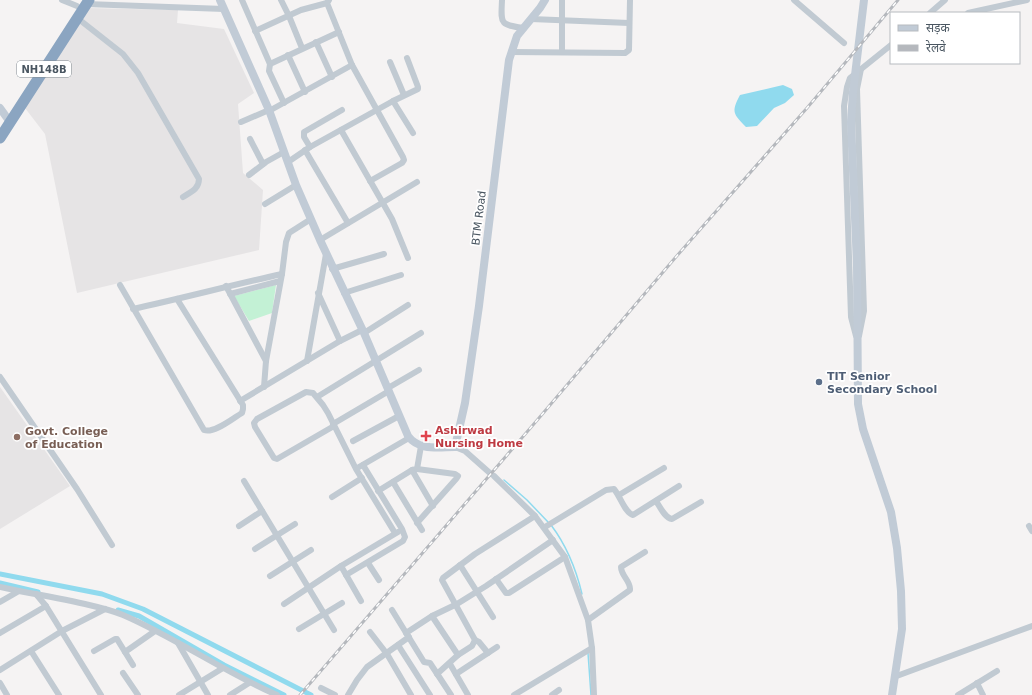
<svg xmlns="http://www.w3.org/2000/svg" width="1032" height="695" viewBox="0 0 1032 695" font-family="'DejaVu Sans','Noto Sans Devanagari',sans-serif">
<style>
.education{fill:#e6e4e5}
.green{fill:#c3f1d5}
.water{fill:#90daee}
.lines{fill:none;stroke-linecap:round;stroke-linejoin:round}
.stream{stroke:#90daee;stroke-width:1.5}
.canal{stroke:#90daee;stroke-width:5}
.street{stroke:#c1cad2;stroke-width:6}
.secondary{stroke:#c1cbd6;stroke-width:8}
.highway{stroke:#8ba5c1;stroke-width:11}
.rail-casing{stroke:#b5b8bd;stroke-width:3}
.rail{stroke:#fff;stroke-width:1.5;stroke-dasharray:4.5;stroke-linecap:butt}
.service-dot{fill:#5c6f8a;stroke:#fff;stroke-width:1.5}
.health-dot{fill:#e0444e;stroke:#fff;stroke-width:1.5}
.education-dot{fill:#8d6e63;stroke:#fff;stroke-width:1.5}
.labels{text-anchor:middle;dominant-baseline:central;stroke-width:3.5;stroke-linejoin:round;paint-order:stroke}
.shield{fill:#fff;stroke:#808990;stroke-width:1}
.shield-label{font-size:10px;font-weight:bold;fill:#4a5661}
.street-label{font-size:11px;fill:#4a5661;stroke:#fff}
.service-label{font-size:11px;font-weight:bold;fill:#4e5e75;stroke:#fff;text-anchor:start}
.health-label{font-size:11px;font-weight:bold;fill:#be3a42;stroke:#fff;text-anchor:start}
.education-label{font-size:11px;font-weight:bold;fill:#785e54;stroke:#fff;text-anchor:start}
</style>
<rect width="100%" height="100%" fill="#f5f3f3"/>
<g class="education">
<polygon points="88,8 178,10 177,23 224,29 254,93 238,104 243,173 263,190 259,250 77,293 45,134 25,108"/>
<polygon points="0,387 70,486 0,529"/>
</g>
<polygon class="green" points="276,285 272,313 249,321 234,296"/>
<path class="water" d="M783,85L792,89L794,95L785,103L774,108L757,126L746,127C733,114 731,112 740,95Z"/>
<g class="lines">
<g class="stream">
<polyline points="504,480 527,500 548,522"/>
<path d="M551,525C567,546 576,569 582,594"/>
<polyline points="588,653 591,695"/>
</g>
<g class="canal">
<polyline points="0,574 102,594 143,609 311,695"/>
<polyline points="0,583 38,592"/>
<polyline points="118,610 139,616 224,665 284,695"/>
</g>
<g class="street">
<polyline points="62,0 77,6"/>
<polyline points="242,0 270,64 269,71 284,103"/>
<polyline points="281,0 289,16 302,48"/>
<polyline points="329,0 327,3 352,65 403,157 404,160 402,163 370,181"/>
<path d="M502,0C501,23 499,25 524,28"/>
<polyline points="794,0 844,43"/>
<polyline points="86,4 224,9"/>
<polyline points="930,13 945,0"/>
<polyline points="968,13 1027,0"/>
<path d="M76,17L123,54L138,73L199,179C199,189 191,192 183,197"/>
<polyline points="531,19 629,23"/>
<polyline points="255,31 301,10 327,3"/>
<polyline points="316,42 332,77"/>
<polyline points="511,52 625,53 629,50 630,0"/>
<polyline points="562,52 562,0"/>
<polyline points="288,55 305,92"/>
<polyline points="390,62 404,95"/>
<polyline points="270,64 339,32"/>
<polyline points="393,101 413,133"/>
<polyline points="269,111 352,65"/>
<polyline points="241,122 269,110"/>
<polyline points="341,130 392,219 408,258"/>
<polyline points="250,139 263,164"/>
<polyline points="310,147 304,137 304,132 342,110"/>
<polyline points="305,150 348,223"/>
<polyline points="288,162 310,147 393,101 418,89 418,87 407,58"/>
<polyline points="249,175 266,162 284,152"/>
<polyline points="265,204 296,185"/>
<polyline points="320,240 417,182"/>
<polyline points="332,269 384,254"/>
<path d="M120,285L204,430C214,434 233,418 242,413L243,409V405L177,299"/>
<polyline points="226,286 266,361"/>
<polyline points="318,293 340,341"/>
<polyline points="344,293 401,275"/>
<polyline points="230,294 280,281"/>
<path d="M133,309C183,298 232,285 282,274"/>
<polyline points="364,333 408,305"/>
<polyline points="856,336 851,317 844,106 847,87 850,78 891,45"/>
<polyline points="859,336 864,311 857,89 861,69"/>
<polyline points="307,361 326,254"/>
<polyline points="0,377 77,489 112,545"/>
<polyline points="264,387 266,361 282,274 286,242 289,233 311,219"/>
<polyline points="388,388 419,370"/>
<polyline points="317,397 421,333"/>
<polyline points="240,401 340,341 362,330"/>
<polyline points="333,424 389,391"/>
<polyline points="334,426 277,459 274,458 255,427 254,423 257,419 306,392 313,393 323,405 328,413 356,469 395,533"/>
<polyline points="353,441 399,416"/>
<polyline points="455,447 465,451 491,474"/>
<polyline points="359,467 409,438"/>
<polyline points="412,470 433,506"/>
<polyline points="494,476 535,516 565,557 588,620"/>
<polyline points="244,481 334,630"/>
<polyline points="393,482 422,530"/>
<polyline points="378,491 412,470 417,469 421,446"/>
<polyline points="619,495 664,468"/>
<polyline points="332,497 362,478"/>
<path d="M656,501C660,507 665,518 672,519L701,502"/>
<polyline points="417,523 456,479 458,476 455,474 417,469"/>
<polyline points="239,526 262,511"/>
<polyline points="1029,526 1032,531"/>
<path d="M545,527L606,490L614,489C620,496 625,513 633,515L679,486"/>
<polyline points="255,549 295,524"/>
<polyline points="368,563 379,580"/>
<polyline points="460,565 493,617"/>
<polyline points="341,566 361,601"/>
<polyline points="346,575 403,541 405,537 402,529 363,465"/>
<polyline points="270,576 311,550"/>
<polyline points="496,579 506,593 509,593 565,557"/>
<polyline points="0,587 19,591"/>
<polyline points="36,594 46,606 101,695"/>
<path d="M0,602L19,591C41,595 63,599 85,604C98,607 111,610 123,615C176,638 224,672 277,695"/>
<polyline points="284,604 341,566 398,532"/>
<polyline points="392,610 424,662 430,663 451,695"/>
<polyline points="432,616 458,655"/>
<polyline points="299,629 342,603"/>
<polyline points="370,632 387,654 411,695"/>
<polyline points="0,633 46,606"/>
<polyline points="406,633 432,616 457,604 486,586 553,540"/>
<polyline points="475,640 479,642 488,653"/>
<polyline points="178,643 208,695"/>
<polyline points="398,645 430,695"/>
<polyline points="31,651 59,695"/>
<polyline points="94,651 115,639 117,639 133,665"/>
<polyline points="125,652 155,631"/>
<polyline points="450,664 468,695"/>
<polyline points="0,670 62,631 105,609"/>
<polyline points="123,673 138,695"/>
<polyline points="437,674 458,655 472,646 475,640 442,580 443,578 475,554 535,516"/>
<polyline points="456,674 497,647"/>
<polyline points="894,677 1032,626"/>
<polyline points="0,683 7,695"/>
<polyline points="977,683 983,695"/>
<polyline points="321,688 335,695"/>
<polyline points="179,695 223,668"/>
<polyline points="230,695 249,683"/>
<polyline points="348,695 357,680 367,667 409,637"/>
<polyline points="514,695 592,648"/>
<polyline points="552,695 559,690"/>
<path d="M594,695L592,648L588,620L630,590C631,581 621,576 621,567L645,552"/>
<polyline points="958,695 997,671"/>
</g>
<g class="secondary">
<path d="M220,0L269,110L296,185L320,240L364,333L408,436C419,451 438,447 455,447L465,403L479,306L509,60L517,36L540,8L545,0"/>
<polyline points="864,0 853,92 851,122 857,265 858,404 863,429 891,512 897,548 901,591 902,629 892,695"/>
<polyline points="0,108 10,122"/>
</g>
<polyline class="highway" points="0,138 89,0"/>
<defs>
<polyline id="rail" points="300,695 539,418 675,258 807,108 898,0"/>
</defs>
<use href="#rail" class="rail-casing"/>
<use href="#rail" class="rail"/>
</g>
<circle class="service-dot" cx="819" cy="382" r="4"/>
<path class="health-dot" d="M424 430h4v4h4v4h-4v4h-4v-4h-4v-4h4z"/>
<circle class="education-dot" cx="17" cy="437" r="4"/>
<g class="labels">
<rect class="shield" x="17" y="61" width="54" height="16" rx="3"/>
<g class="shield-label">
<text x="44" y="69">NH148B</text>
</g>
<g class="street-label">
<text transform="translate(479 218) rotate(-83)">BTM Road</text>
</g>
<g class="service-label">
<text x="827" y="376">TIT Senior<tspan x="827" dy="13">Secondary School</tspan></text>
</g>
<g class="health-label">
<text x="435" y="430">Ashirwad<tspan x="435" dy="13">Nursing Home</tspan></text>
</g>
<g class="education-label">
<text x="25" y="431">Govt. College<tspan x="25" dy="13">of Education</tspan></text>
</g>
</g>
<rect x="890" y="12" width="130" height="52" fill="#ffffff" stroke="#b7bbc0"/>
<rect x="898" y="25" width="20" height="6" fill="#c1cbd6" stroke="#b7bbc0"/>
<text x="926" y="32" font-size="12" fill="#4a5661">सड़क</text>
<rect x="898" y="45" width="20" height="6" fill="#b5b8bd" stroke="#b7bbc0"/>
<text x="926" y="52" font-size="12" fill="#4a5661">रेलवे</text>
</svg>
